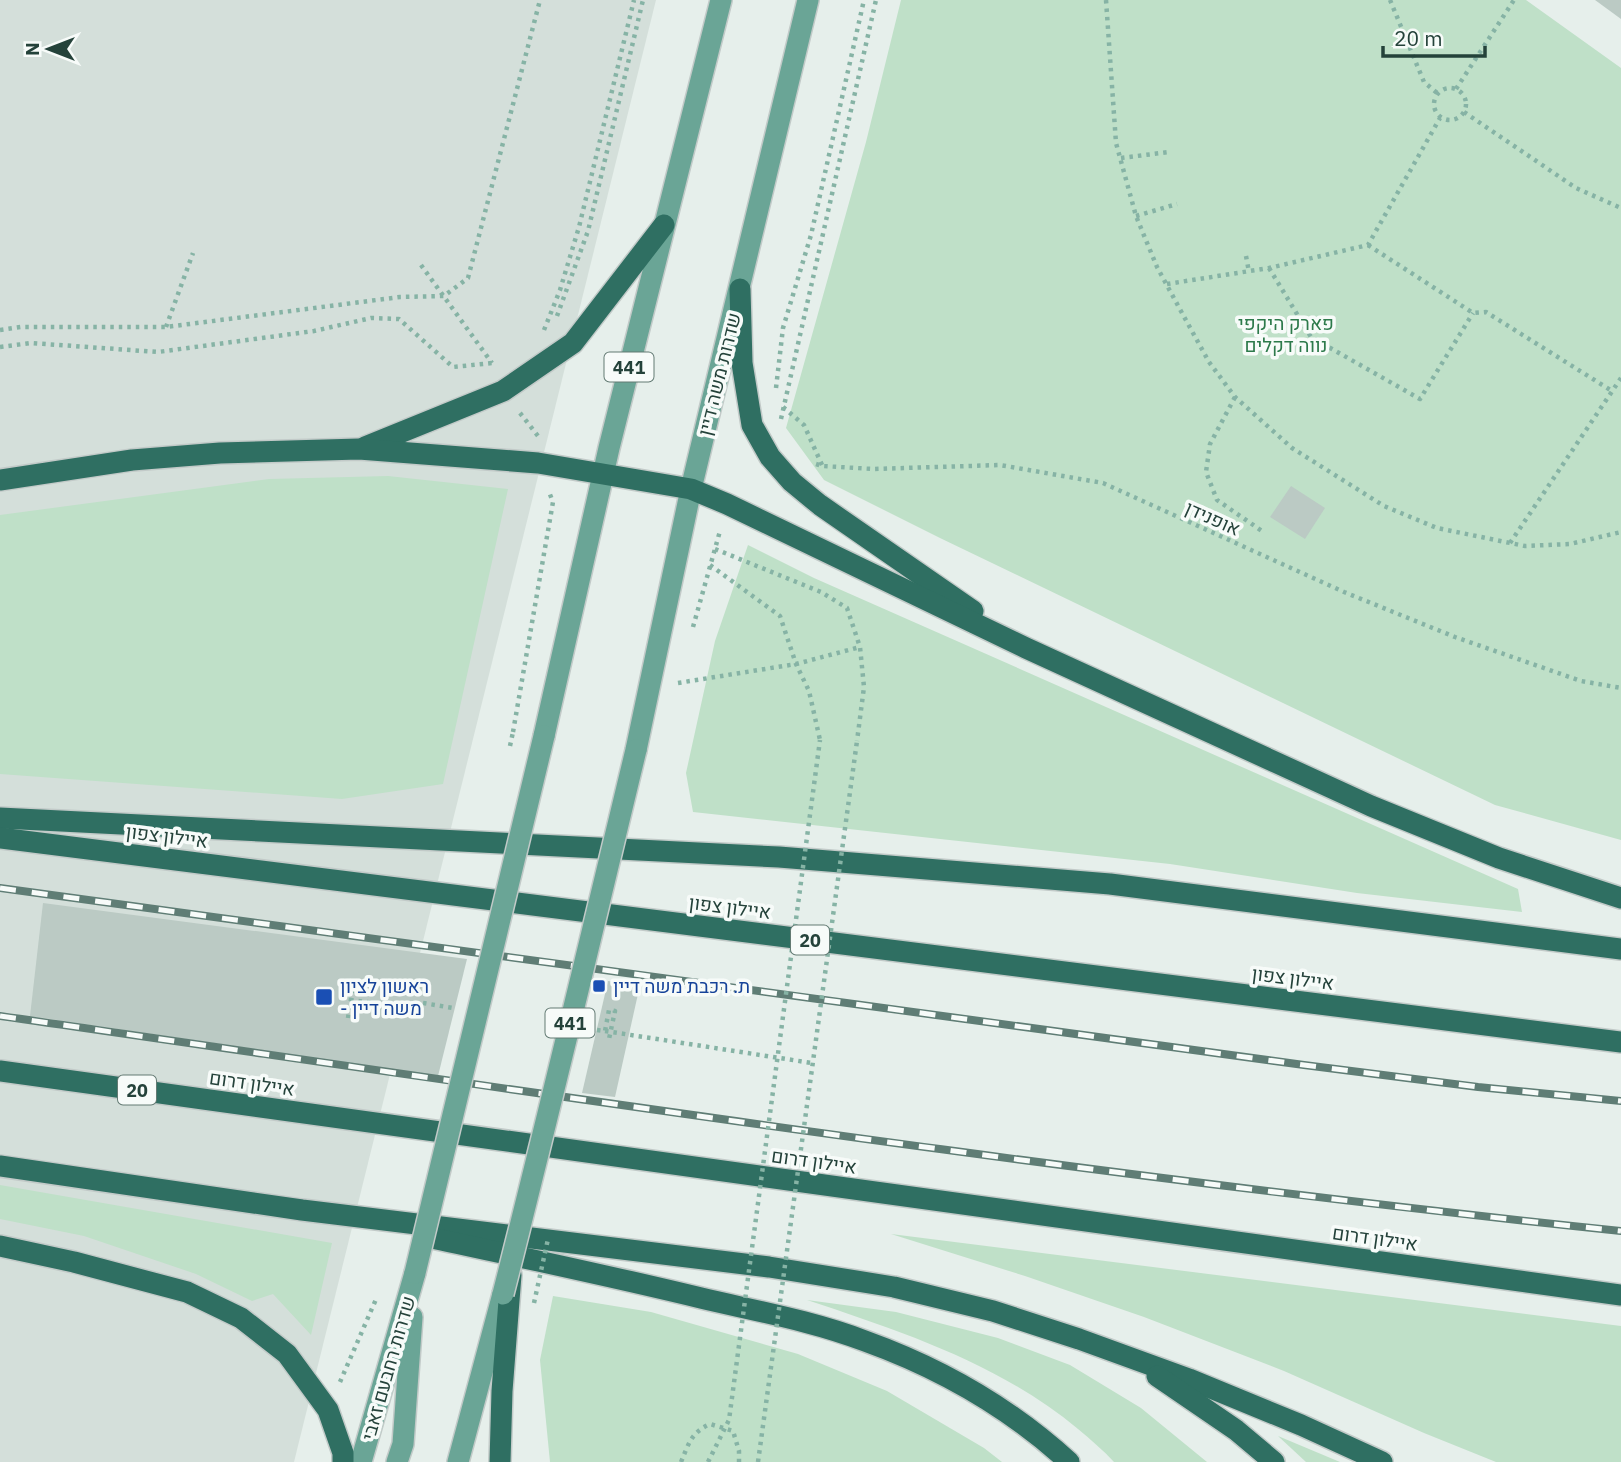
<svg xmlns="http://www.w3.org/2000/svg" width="1621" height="1462" viewBox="0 0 1621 1462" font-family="'IBM Plex Sans',Heebo,sans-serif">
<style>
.built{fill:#d4dfda}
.green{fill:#bfe0c8}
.building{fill:#bbcac4}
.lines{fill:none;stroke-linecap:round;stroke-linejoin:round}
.major-casing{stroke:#c2cac8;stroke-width:24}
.highway-casing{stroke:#c2cac8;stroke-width:24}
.path{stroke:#86b3a5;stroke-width:4.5;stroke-dasharray:3.5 5;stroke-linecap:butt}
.major{stroke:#6aa596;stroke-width:21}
.highway{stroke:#2f6f62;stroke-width:21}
.rail-casing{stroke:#5f7d75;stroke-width:8}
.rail{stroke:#f7fbf9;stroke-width:5;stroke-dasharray:16;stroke-linecap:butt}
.major-bridge-casing{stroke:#c2cac8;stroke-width:24;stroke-linecap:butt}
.path-bridge{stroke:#86b3a5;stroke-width:4.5;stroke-dasharray:3.5 5;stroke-linecap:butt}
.major-bridge{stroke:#6aa596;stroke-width:21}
.transit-dot{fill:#1a4fb4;stroke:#f7fbf9;stroke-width:2.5}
.labels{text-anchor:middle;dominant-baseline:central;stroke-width:7;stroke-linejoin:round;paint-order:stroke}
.shield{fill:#f7fbf9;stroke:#637a73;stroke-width:2}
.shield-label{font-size:18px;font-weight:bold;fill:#24423a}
.park-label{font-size:19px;fill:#2d7a4b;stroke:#f7fbf9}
.street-label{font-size:19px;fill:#24423a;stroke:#f7fbf9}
.transit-label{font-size:19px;fill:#164399;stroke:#f7fbf9;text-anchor:start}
</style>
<rect width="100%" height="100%" fill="#e6efeb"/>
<polygon class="built" points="0,0 656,0 294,1462 0,1462"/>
<g class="green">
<polygon points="901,0 1526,0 1621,68 1621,840 1495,805 940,538 824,480 786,428 866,142"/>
<polygon points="388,476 508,489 443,784 342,799 0,774 0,515 269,479"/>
<polygon points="748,545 814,578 1518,889 1522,912 1357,893 1170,864 693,812 686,773 715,641"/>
<polygon points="0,1185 332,1243 311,1335 273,1294 252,1301 196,1274 84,1236 0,1219"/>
<polygon points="891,1234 1621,1326 1621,1462 1496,1462 1424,1433 1284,1371 1144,1317 1025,1276"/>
<polygon points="553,1296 651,1312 798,1354 887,1391 984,1448 1002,1462 550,1462 540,1360"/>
<path d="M807,1300L896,1312L998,1338L1070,1365L1141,1408L1207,1462H1114C1103,1450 1091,1440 1078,1429C1000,1364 903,1332 807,1300Z"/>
<polygon points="1278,1436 1340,1462 1306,1462"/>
</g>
<g class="building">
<polygon points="1595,0 1621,0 1621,19"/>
<polygon points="1291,486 1325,508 1305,539 1270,517"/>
<polygon points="43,903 467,959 438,1076 30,1016"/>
<polygon points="608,981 640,985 615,1097 582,1093"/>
</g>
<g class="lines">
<defs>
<g id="major">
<polyline points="544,736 609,448 721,0"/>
<polyline points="636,750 691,489 808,0"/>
<polyline points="361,1462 415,1273"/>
<polyline points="397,1462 403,1444 412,1317"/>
<polyline points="458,1462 503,1294"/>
</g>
<g id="highway">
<polyline points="740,289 742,363 752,425 770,457 792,482 820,505 973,611"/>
<polyline points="365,447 503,391 573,343 664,225"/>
<polyline points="0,480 132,460 220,453 359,449 538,463 691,489 727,504 1026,648 1371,806 1499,858 1621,898"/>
<polyline points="0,818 779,857 1110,884 1621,949"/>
<polyline points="0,838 1621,1042"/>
<polyline points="0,1071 1621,1295"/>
<polyline points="0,1166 302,1210 769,1267 894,1287 993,1311 1079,1339 1189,1379 1301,1425 1382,1462"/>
<path d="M428,1237C519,1257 611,1276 701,1298C756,1311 813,1321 865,1341C940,1368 1010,1408 1069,1462"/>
<polyline points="0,1246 74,1262 187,1292 241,1318 287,1354 328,1410 343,1453 343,1462"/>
<polyline points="1157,1376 1236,1430 1274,1462"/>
<polyline points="500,1462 502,1391 511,1275"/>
</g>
</defs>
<use href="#major" class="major-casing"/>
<use href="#highway" class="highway-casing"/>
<g class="path">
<polyline points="1106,0 1116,143 1136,216 1157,267 1182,313 1209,362 1235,397 1292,448 1384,506 1437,528 1525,546 1570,544 1621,532"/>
<polyline points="1390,0 1424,82 1437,93"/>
<circle cx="1450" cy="104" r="16"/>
<polyline points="1456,89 1514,0"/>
<polyline points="1464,112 1576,188 1621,208"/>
<polyline points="1121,158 1169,152"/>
<polyline points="1136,216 1177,204"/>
<polyline points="1368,245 1473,313 1486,312 1612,391"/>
<polyline points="1246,256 1249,272"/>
<polyline points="421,265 492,363"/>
<polyline points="1269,268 1311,337 1420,399 1473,313"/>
<polyline points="1167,284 1269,268 1368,245 1440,118"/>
<polyline points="557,316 588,231 643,0"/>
<polyline points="166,327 193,253"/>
<polyline points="0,330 21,327 166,327 400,297 444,296 468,278 540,0"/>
<polyline points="544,330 560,290 579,227 634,0"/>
<polyline points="0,347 31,343 158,352 314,331 371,318 399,319 453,367 492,363 495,361"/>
<polyline points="776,388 783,328 811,235 864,0"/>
<polyline points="1235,397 1210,444 1206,472 1217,500 1262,531"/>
<polyline points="783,407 804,425 822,465"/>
<polyline points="520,413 538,436"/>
<polyline points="781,419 876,0"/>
<polyline points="816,464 822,466 873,469 1000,465 1103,483 1344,592 1455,637 1581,681 1621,688"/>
<polyline points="1510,543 1621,378"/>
<polyline points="715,549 821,592 847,608 860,647 864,687 857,741"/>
<polyline points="710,565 780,616 796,664 809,691 820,740"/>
<polyline points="693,627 720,531"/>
<polyline points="678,683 796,664 860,647"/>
<polyline points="513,732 553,502 549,492"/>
<polyline points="350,1000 423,1009"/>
<polyline points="423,1003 453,1008"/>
<polyline points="348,1018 354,979"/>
<polyline points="597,1030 605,1031 609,1010 615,1011 609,1039"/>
<polyline points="340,1382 377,1297"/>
<path d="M681,1462C689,1443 691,1433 710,1424L733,1431L739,1451V1462"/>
</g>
<use href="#major" class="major"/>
<use href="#highway" class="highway"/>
<defs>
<g id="rail">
<polyline points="0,888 1304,1065 1478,1087 1621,1101"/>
<path d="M0,1016C540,1093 1079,1175 1621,1231"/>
</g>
</defs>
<use href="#rail" class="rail-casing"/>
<use href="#rail" class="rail"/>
<defs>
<g id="major-bridge">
<polyline points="415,1273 544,736"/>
<path d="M503,1294C549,1114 592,932 636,750"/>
</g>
</defs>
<use href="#major-bridge" class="major-bridge-casing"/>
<g class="path-bridge">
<polyline points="510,746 513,732"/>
<polyline points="605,1031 812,1063"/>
<polyline points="534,1303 548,1239"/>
<polyline points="708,1462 729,1420 820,740"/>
<polyline points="758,1462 857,741"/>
</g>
<use href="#major-bridge" class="major-bridge"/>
</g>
<g class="transit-dot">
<rect x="592" y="979" width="14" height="14" rx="3.5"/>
<rect x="315" y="988" width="18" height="18" rx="3.5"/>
</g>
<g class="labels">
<g class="shield">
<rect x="604.5" y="352.5" width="49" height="29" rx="5"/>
<rect x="791" y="925.5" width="38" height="29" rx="5"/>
<rect x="545.5" y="1008.5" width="49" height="29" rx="5"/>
<rect x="118" y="1075.5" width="38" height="29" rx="5"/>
</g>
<g class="shield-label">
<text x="629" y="367">441</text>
<text x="810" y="940">20</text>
<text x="570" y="1023">441</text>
<text x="137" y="1090">20</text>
</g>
<g class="park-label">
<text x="1286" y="323">פארק היקפי<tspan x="1286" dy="22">נווה דקלים</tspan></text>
</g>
<g class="street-label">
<text transform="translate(719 374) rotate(-76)">שדרות משה דיין</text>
<text transform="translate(1213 518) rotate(24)">אופנידן</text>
<text transform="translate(167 836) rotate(7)">איילון צפון</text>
<text transform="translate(730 907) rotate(7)">איילון צפון</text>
<text transform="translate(1293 978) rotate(7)">איילון צפון</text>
<text transform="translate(252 1083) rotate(8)">איילון דרום</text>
<text transform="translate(814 1161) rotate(8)">איילון דרום</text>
<text transform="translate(1375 1238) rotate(8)">איילון דרום</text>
<text transform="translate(388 1368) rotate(-74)">שדרות רחבעם זאבי</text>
</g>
<g class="transit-label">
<text x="340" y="986">ראשון לציון<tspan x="340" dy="22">- משה דיין</tspan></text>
<text x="613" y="986">ת. רכבת משה דיין</text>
</g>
</g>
<g transform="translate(49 49) rotate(270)" stroke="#f7fbf9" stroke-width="5" paint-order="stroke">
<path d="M0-5L12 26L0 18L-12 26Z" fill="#24423a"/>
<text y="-10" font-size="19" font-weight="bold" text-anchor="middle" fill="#24423a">N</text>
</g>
<path d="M1383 46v10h102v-10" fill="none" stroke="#24423a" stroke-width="3.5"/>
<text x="1394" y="46" font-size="21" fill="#24423a" stroke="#f7fbf9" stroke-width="5" paint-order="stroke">20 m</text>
</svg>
